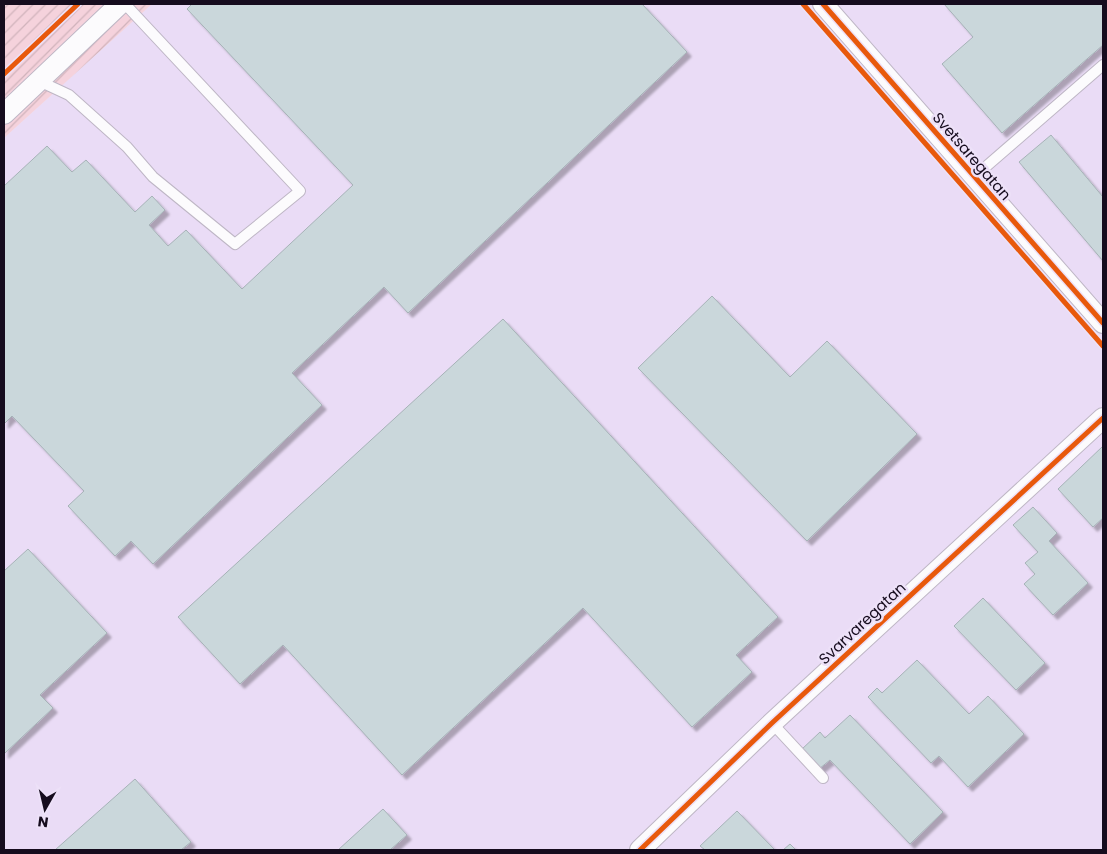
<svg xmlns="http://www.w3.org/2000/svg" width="1107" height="854" viewBox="0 0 1107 854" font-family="Poppins,sans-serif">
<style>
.built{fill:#eadcf6}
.garden{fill:url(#garden-furrows)}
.building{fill:#cad7db;stroke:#a6b2b7;filter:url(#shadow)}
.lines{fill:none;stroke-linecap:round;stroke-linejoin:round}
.service-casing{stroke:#beb6c5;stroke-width:12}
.minor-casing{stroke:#beb6c5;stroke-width:22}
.service{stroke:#fcfbfd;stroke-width:10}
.minor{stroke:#fcfbfd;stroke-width:20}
.cycleway-casing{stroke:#ede1f8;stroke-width:8}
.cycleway{stroke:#e8590c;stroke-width:5}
.labels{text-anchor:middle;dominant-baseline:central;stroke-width:5;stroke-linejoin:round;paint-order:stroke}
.street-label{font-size:15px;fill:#160c1e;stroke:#ede1f8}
</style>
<defs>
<pattern id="garden-furrows" width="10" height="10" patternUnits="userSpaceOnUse" patternTransform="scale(1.25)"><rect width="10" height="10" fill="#f5d2dc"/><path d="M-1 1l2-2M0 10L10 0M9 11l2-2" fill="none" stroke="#d1b3bc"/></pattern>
<filter id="shadow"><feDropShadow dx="4.5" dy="4.5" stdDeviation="1" flood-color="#0004"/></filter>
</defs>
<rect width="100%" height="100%" fill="#ede6f3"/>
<polygon class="built" points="152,4 1103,4 1103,850 4,850 4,138"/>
<polygon class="garden" points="4,4 152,4 4,138"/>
<g class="building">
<polygon points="192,4 642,4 687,52 408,313 384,287 292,373 322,405 153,564 131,541 115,556 68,506 84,491 12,416 4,424 4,186 47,146 72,172 86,160 135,212 152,196 165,210 149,225 168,246 186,230 242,289 353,185 187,9"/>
<polygon points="944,4 1103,4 1103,45 1002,133 942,64 973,37"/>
<polygon points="1051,135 1103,197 1103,261 1019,162"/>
<polygon points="712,296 790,377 827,341 917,434 807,541 638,368"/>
<polygon points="503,319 778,617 736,655 752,672 692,727 583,608 402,775 283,645 240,684 178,617"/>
<polygon points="1103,446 1103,518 1093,527 1058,489"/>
<polygon points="1033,507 1057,533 1049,541 1088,583 1053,615 1024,584 1035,574 1025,563 1038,552 1013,525"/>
<polygon points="28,549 107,633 40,695 53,708 4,754 4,571"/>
<polygon points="983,598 1045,663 1016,690 954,626"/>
<polygon points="917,660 969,714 988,696 1024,734 968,787 939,756 931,763 868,697 877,688 882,693"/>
<polygon points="850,715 943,812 910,844 830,760 819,769 801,750 820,732 825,738"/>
<polygon points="135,779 191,842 181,850 55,850"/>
<polygon points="383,809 407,835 390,850 338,850"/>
<polygon points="737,811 775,850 705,850 700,846"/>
<polygon points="790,844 796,850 783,850"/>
</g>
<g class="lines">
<defs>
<g id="service">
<polyline points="39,81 69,95 127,147 153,177 235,244 300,191 125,4"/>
<polyline points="974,177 1103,65"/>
<polyline points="772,723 823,778"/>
</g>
<g id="minor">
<polyline points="823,4 1103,323"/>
<polyline points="4,114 120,4"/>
<polyline points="640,850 772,723 1103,418"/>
</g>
</defs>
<use href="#service" class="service-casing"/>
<use href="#minor" class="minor-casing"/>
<use href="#service" class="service"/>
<use href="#minor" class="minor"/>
<defs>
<g id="cycleway">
<polyline points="803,4 1103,346"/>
<polyline points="823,4 1103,323"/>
<polyline points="4,74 78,4"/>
<polyline points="640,850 772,723 1103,418"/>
</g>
</defs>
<use href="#cycleway" class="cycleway-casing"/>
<use href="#cycleway" class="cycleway"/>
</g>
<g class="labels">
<g class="street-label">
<text transform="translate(972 156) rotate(49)">Svetsaregatan</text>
<text transform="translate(862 623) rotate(-43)">Svarvaregatan</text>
</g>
</g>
<rect width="1107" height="854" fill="none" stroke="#160c1e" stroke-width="10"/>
<g transform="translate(45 809) rotate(188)" stroke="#ede1f8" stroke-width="4" paint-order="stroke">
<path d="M0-4L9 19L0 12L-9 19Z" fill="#160c1e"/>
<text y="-8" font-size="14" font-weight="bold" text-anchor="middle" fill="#160c1e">N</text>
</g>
</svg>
